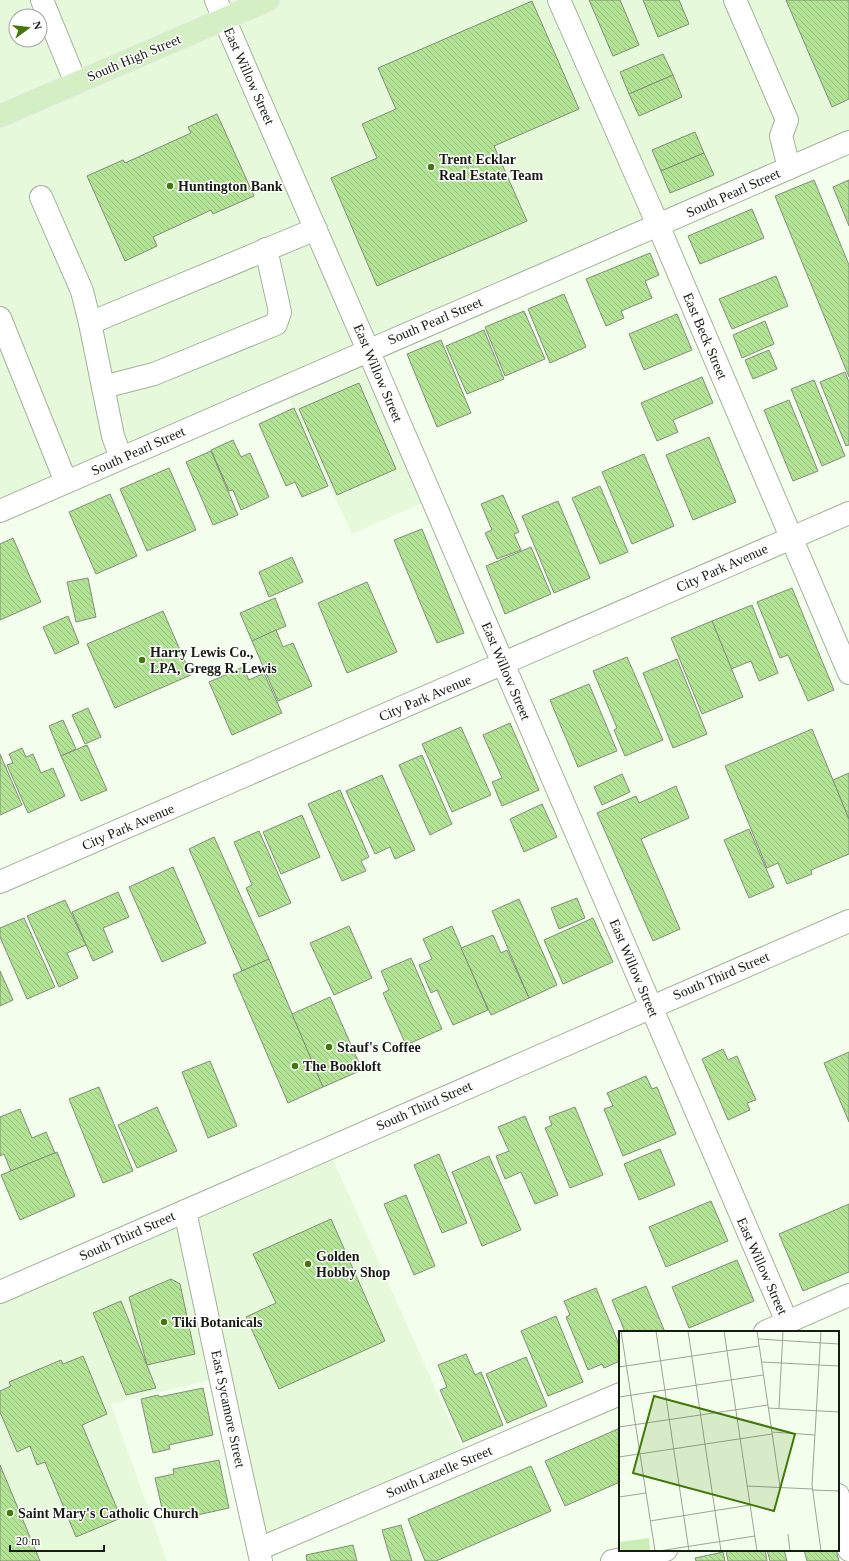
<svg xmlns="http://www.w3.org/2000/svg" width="849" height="1561" viewBox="0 0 849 1561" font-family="'Times New Roman',serif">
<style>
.built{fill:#e6fadb;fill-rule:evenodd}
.building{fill:url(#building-back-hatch);stroke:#818e79}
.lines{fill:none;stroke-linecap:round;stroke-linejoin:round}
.minor-casing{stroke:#a3b19b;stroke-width:24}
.major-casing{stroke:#e8e8e7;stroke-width:24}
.minor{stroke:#fff;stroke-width:22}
.major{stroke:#d4efc3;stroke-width:22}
.poi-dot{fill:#417808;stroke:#fff;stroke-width:1.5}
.labels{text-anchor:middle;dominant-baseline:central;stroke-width:3;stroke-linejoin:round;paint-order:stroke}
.street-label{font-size:14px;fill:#171c13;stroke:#fff}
.poi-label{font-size:14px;font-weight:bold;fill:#171c13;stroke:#fff;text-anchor:start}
.inset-road{fill:none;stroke:#9ba495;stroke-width:1}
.view{fill:#417808;fill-opacity:0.15;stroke:#417808;stroke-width:2}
.inset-edge{fill:none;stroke:#171c13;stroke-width:2}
</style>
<defs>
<pattern id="building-back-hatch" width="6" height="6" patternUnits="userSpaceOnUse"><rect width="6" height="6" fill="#b2e294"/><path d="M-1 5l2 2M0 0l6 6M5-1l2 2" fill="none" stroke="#98c17f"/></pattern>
</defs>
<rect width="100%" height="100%" fill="#f3ffec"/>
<g class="built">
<path d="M0,0H849V140L367,348L434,498L352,534L283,385L0,510ZM16,16H40V40H16Z"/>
<polygon points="328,1148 468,1461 262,1553 222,1377 111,1404 167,1561 0,1561 0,1289"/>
</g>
<g class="building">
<polygon points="589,0 620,0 639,45 613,56"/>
<polygon points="643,0 679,0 689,24 658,37"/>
<polygon points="786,0 849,0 849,99 832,107"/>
<polygon points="532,1 579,109 494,146 527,221 377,286 331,178 377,158 362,124 396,109 378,68"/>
<polygon points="663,54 673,75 629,94 620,72"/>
<polygon points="673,75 682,97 639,116 629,94"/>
<polygon points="217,114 254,196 213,214 211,210 153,237 157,246 125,261 87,176 123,160 125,163 191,133 188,127"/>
<polygon points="695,132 704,153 661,171 652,150"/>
<polygon points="704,153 714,175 670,193 661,171"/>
<polygon points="814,180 849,265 849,377 775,196"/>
<polygon points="849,180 849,226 833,187"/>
<polygon points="752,209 764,238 700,264 688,236"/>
<polygon points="650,253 659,275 645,281 652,298 621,311 624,318 606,326 586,279"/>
<polygon points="776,276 788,306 732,329 719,299"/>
<polygon points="564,294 586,347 550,363 528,309"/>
<polygon points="524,311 545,359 505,376 485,327"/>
<polygon points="677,314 692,350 644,370 629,334"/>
<polygon points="765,321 774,344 742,358 733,335"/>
<polygon points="484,330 504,379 467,394 446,346"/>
<polygon points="441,340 471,413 437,427 407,354"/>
<polygon points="769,350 777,369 753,379 745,360"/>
<polygon points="845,372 849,382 849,445 846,446 820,382"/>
<polygon points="702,377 713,403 673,420 678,432 657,441 641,403"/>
<polygon points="814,380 845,456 822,466 791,389"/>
<polygon points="359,383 396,469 337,495 299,409"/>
<polygon points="789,400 818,471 793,481 764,410"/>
<polygon points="294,408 328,486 302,497 295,482 286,486 259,424"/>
<polygon points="709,437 736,502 693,520 666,455"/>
<polygon points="233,440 241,457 250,453 269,497 241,510 233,490 229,491 211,450"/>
<polygon points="211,451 238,515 213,525 186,462"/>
<polygon points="644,454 674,526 632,544 602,472"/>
<polygon points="169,468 196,530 147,551 120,489"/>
<polygon points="600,486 628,552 600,564 572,498"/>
<polygon points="110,494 137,556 96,574 69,512"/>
<polygon points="503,495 519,532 514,534 521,550 497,559 485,533 492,530 481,504"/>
<polygon points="558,501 590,578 554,593 522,516"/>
<polygon points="422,529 464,633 437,643 394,540"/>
<polygon points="13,538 41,602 0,620 0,544"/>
<polygon points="531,547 551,594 505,614 486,566"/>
<polygon points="292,557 303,582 269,597 259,572"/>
<polygon points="88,578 96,617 76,622 67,582"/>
<polygon points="367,582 397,652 347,673 318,603"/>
<polygon points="792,588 834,690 808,701 788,655 780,658 757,602"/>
<polygon points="275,598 286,626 252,641 240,613"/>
<polygon points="752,605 778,673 759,681 751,661 731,669 712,621"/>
<polygon points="163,611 191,675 115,708 87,644"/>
<polygon points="68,616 79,643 55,654 43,627"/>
<polygon points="712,621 743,697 702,714 671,638"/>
<polygon points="276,630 283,647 293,643 312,686 278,701 252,641"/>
<polygon points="627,657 663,740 625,756 614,730 617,728 593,671"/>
<polygon points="677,659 707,734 673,748 643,673"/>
<polygon points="243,667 249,680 264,673 282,713 232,735 209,682"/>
<polygon points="589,684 617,751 578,767 550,700"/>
<polygon points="88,708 101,737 85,744 72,715"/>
<polygon points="63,720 76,749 61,756 49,726"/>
<polygon points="510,723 539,790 502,806 492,782 502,778 483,735"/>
<polygon points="461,727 491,795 452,812 422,744"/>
<polygon points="812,729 849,819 849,854 811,870 812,874 787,884 778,863 767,868 725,766"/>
<polygon points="87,745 107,790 81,801 61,756"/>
<polygon points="22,748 26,757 33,754 41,773 53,768 65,796 28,813 7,765 13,763 9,754"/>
<polygon points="0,754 22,805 0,815"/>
<polygon points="422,755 452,824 430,835 399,765"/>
<polygon points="849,773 849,819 833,780"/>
<polygon points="622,774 630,792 602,805 594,787"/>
<polygon points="382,775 415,850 395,859 390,847 375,854 346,791"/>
<polygon points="676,786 689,818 641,839 680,929 653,941 597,813 636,796 639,803"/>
<polygon points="340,790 369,857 361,861 366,871 342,881 308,804"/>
<polygon points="542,804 557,837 524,852 510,819"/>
<polygon points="302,815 320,857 281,874 263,832"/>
<polygon points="749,829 774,887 749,898 724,840"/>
<polygon points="259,831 291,903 259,917 246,888 252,885 234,842"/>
<polygon points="214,837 269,959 242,971 189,849"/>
<polygon points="173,867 206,943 162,962 129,887"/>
<polygon points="118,892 129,917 103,928 113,952 93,961 72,912"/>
<polygon points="577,898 585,918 559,929 551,908"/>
<polygon points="519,899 557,985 529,998 492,911"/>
<polygon points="65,900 86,945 67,953 78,978 59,987 27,916"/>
<polygon points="24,918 55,987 27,999 0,937 0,928"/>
<polygon points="593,918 613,962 563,984 544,940"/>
<polygon points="349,926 372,978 334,995 310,943"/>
<polygon points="452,926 488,1010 453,1025 437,990 431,993 419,965 432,959 423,939"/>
<polygon points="493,935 501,953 507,950 529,998 491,1015 461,948"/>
<polygon points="411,958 442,1029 406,1045 383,993 389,990 381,971"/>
<polygon points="269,959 323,1087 288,1103 233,975"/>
<polygon points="0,971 13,1000 0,1006"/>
<polygon points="330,997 362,1070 323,1087 292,1014"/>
<polygon points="723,1049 728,1060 737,1056 756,1100 747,1103 750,1110 728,1120 702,1059"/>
<polygon points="849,1052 849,1122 824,1063"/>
<polygon points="210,1061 237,1126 208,1138 182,1072"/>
<polygon points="646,1076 652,1089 657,1087 676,1134 623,1156 604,1109 613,1106 607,1093"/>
<polygon points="99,1087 133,1171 103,1183 69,1099"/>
<polygon points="157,1107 177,1151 137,1168 118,1125"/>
<polygon points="575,1107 603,1175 570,1188 545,1128 552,1125 549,1117"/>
<polygon points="20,1109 32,1138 46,1132 55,1153 11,1171 4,1154 0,1156 0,1117"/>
<polygon points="525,1116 558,1195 535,1204 521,1172 505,1179 496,1156 509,1151 498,1127"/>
<polygon points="660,1149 675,1185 639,1200 624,1164"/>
<polygon points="57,1152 75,1196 20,1220 1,1175"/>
<polygon points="439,1154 467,1223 442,1233 414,1165"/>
<polygon points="489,1156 521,1230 482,1246 452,1172"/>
<polygon points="406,1195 435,1266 414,1275 384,1204"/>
<polygon points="711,1201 728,1241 666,1267 649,1227"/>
<polygon points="849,1204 849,1272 803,1291 779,1234"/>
<polygon points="331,1219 385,1341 279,1389 246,1317 276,1303 253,1254"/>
<polygon points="737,1260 754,1301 689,1328 672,1287"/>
<polygon points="171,1279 180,1284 195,1354 147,1365 129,1297"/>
<polygon points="646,1286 665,1332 625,1332 612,1300"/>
<polygon points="596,1288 620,1347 620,1361 604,1368 602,1364 588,1370 566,1317 570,1315 564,1301"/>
<polygon points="121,1301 156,1388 126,1395 93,1313"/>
<polygon points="556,1316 583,1382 548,1396 521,1331"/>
<polygon points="466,1354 475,1375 481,1372 503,1425 463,1442 440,1390 447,1387 438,1365"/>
<polygon points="83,1356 107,1414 82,1425 121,1518 76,1537 45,1462 37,1465 30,1446 17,1452 0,1412 0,1391 11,1386 9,1382 61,1360 63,1364"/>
<polygon points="526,1357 547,1406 507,1423 486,1374"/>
<polygon points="203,1388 213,1435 169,1445 170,1449 153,1453 141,1399 158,1395 159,1397"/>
<polygon points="620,1428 620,1482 565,1506 545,1461"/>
<polygon points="219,1460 229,1508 184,1518 182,1513 164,1517 155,1478 174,1474 173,1469"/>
<polygon points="0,1465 40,1561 0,1561"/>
<polygon points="531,1466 551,1511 436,1561 425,1561 408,1519"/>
<polygon points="401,1525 412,1561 391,1561 382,1530"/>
<polygon points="353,1545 357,1561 307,1561 306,1555"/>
<polygon points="731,1550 765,1550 767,1561 728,1561 726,1551"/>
<polygon points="767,1550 784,1550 787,1561 770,1561"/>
<polygon points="804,1550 836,1550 839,1561 807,1561"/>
<polygon points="723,1552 725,1561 696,1561 695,1558"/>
</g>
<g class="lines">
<defs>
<g id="minor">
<polyline points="42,0 76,83"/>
<polyline points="216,0 368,350 787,1322"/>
<polyline points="559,0 658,225 849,673"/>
<polyline points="735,0 787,120 781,136 789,168"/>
<polyline points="41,197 82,291 90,323 113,436 121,458"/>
<polyline points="0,318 66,482"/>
<polyline points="90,323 316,229"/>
<polyline points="103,387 154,374 276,324 280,312 266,249"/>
<polyline points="0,511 849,142"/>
<polyline points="0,882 849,513"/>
<polyline points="185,1211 231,1427 261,1561"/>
<polyline points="0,1292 849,921"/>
<polyline points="765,1332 849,1295"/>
<polyline points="838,1495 849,1550"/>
<polyline points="259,1549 620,1394"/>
<polyline points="612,1561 666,1550"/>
</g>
<polyline id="major" points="0,116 268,0"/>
</defs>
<use href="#minor" class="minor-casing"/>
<use href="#major" class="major-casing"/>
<use href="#minor" class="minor"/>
<use href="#major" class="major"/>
</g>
<g class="poi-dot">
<circle cx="431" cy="167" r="4"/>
<circle cx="170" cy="186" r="4"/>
<circle cx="142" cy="660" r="4"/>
<circle cx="329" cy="1047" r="4"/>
<circle cx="295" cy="1066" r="4"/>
<circle cx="308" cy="1264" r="4"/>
<circle cx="164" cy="1322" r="4"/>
<circle cx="10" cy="1513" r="4"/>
</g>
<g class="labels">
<g class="street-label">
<text transform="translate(134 58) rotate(-23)">South High Street</text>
<text transform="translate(249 76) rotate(66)">East Willow Street</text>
<text transform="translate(733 193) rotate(-24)">South Pearl Street</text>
<text transform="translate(435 321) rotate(-23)">South Pearl Street</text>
<text transform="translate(705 336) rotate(67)">East Beck Street</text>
<text transform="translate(378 373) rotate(67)">East Willow Street</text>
<text transform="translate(138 451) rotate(-24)">South Pearl Street</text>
<text transform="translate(722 568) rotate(-24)">City Park Avenue</text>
<text transform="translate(506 671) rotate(67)">East Willow Street</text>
<text transform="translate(425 698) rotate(-23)">City Park Avenue</text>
<text transform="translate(128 827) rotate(-23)">City Park Avenue</text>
<text transform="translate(634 968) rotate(67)">East Willow Street</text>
<text transform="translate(721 976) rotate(-23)">South Third Street</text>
<text transform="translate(424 1106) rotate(-24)">South Third Street</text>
<text transform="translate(127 1236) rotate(-24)">South Third Street</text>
<text transform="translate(762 1266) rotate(66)">East Willow Street</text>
<text transform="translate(228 1409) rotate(78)">East Sycamore Street</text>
<text transform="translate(439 1472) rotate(-23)">South Lazelle Street</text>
</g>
<g class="poi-label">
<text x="439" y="159">Trent Ecklar<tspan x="439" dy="16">Real Estate Team</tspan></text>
<text x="178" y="186">Huntington Bank</text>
<text x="150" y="652">Harry Lewis Co.,<tspan x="150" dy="16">LPA, Gregg R. Lewis</tspan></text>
<text x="337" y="1047">Stauf's Coffee</text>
<text x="303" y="1066">The Bookloft</text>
<text x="316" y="1256">Golden<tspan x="316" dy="16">Hobby Shop</tspan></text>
<text x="172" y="1322">Tiki Botanicals</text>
<text x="18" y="1513">Saint Mary's Catholic Church</text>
</g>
</g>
<g transform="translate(619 1331)">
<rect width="220" height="220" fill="#f3ffec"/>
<path d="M30,207L31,220H2L1,211Z" fill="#c9edb4"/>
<path class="inset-road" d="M2,0L36,220M37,0L70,220M69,0L102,220M105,0L138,220M138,0L161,156M202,0L193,154L202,220M139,8L220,13M143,31L220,35M0,36L140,15M0,66L144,44M149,77L220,81M160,77L164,0M0,96L149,74M153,101L196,104M0,126L153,103M128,155L193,158M193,159L220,160M0,166L27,162M31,190L131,174M169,203L171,220M40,220L136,205"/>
<path class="view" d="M35,65L176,103L155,180L14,142Z"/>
<rect width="220" height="220" class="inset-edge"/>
</g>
<g transform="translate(28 28) rotate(75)"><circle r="19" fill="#ffffff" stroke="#a2a4a1"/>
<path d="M0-3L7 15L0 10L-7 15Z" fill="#417808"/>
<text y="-6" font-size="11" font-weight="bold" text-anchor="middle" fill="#171c13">N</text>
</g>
<path d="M10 1545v6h94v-6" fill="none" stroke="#171c13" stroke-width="2"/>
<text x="16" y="1545" font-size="12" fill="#171c13" stroke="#ffffff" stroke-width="3" paint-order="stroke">20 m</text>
</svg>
